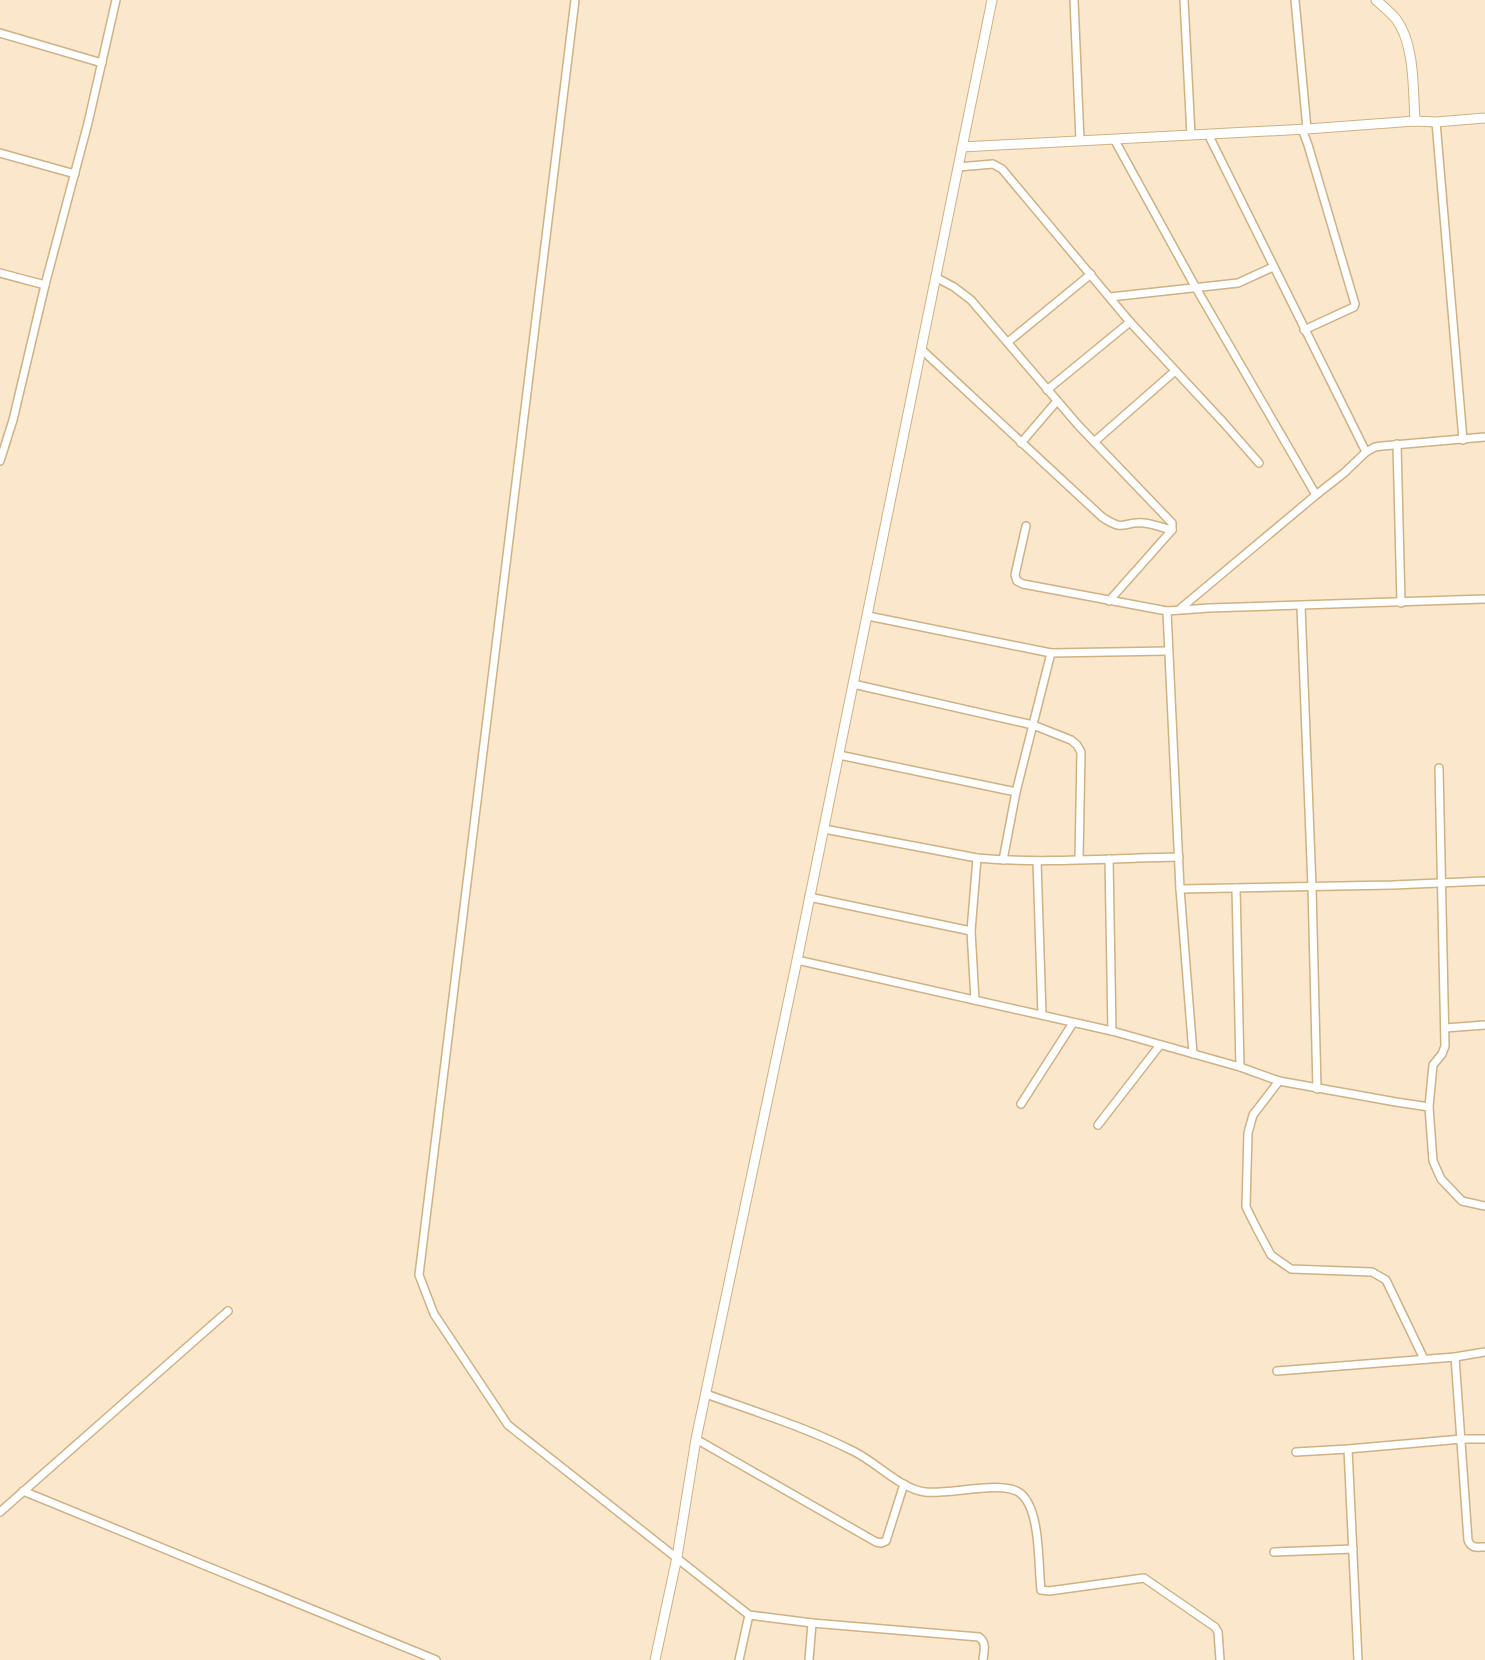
<svg xmlns="http://www.w3.org/2000/svg" width="1485" height="1660" viewBox="0 0 1485 1660" font-family="Karla,sans-serif">
<style>
.lines{fill:none;stroke-linecap:round;stroke-linejoin:round}
.minor-casing{stroke:#cfb183;stroke-width:10}
.tertiary-casing{stroke:#cfb183;stroke-width:11}
.minor{stroke:#fff;stroke-width:7}
.tertiary{stroke:#fff;stroke-width:9}
</style>
<rect width="100%" height="100%" fill="#fbe8cc"/>
<g class="lines">
<defs>
<g id="minor">
<path d="M575,0L419,1275L434,1314L508,1425L749,1615L812,1623L979,1637C987,1643 984,1651 983,1660"/>
<polyline points="1074,0 1080,140"/>
<polyline points="1184,0 1191,135"/>
<polyline points="1295,0 1307,129"/>
<polyline points="0,33 102,63"/>
<polyline points="1436,122 1463,440"/>
<polyline points="1302,129 1308,145 1355,304 1354,307 1304,330"/>
<polyline points="1208,134 1366,452"/>
<polyline points="1114,139 1196,288 1316,495"/>
<polyline points="0,153 75,174"/>
<polyline points="958,167 993,164 1002,169 1130,322 1223,422 1259,463"/>
<polyline points="0,273 45,285"/>
<polyline points="935,277 954,287 971,300 1078,425 1172,523 1172,530"/>
<polyline points="1110,297 1238,283 1273,267"/>
<polyline points="1008,342 1091,274"/>
<path d="M921,349L1102,517C1126,533 1122,521 1144,523C1154,524 1163,528 1172,530L1109,601"/>
<polyline points="1047,390 1130,322"/>
<polyline points="1094,442 1175,371"/>
<polyline points="1021,443 1057,401"/>
<polyline points="1397,444 1401,603"/>
<polyline points="0,461 13,420 45,285 88,123 116,0"/>
<polyline points="1026,526 1015,575 1017,581 1023,584 1167,611 1209,608 1485,599"/>
<polyline points="1301,606 1312,887 1317,1089"/>
<polyline points="1181,608 1316,495 1344,473 1366,452 1375,447 1382,446 1485,437"/>
<polyline points="1167,611 1180,889 1193,1054"/>
<polyline points="868,616 1051,653 1168,651"/>
<polyline points="853,684 1033,725 1071,740 1077,745 1081,752 1079,859"/>
<polyline points="839,755 1016,792"/>
<path d="M824,829L977,858C1044,864 1112,858 1179,857"/>
<polyline points="1109,859 1112,1031"/>
<polyline points="1003,860 1016,792 1051,653"/>
<polyline points="1037,861 1042,1015"/>
<polyline points="1236,888 1240,1067"/>
<polyline points="1180,889 1393,885 1485,881"/>
<polyline points="809,897 971,931"/>
<polyline points="797,960 1112,1031 1240,1067 1279,1081 1396,1102 1429,1107 1433,1161 1441,1179 1462,1201 1485,1206"/>
<polyline points="975,1000 971,931 977,858"/>
<polyline points="1445,1028 1485,1025"/>
<polyline points="1279,1081 1253,1115 1248,1133 1246,1207 1257,1229 1271,1255 1291,1269 1372,1272 1386,1280 1424,1359"/>
<polyline points="1021,1104 1073,1023"/>
<polyline points="1429,1107 1433,1065 1442,1054 1445,1046 1439,768"/>
<polyline points="1098,1125 1160,1045"/>
<path d="M1455,1357L1468,1540C1471,1549 1477,1547 1485,1547"/>
<polyline points="1277,1371 1455,1357 1485,1352"/>
<path d="M706,1394C756,1412 808,1428 855,1452C877,1463 901,1489 925,1492C948,1495 1002,1480 1020,1493C1041,1509 1038,1565 1041,1590L1049,1591L1144,1578L1215,1627L1218,1632L1220,1660"/>
<polyline points="696,1439 876,1542 881,1543 886,1541 904,1484"/>
<polyline points="1348,1449 1358,1660"/>
<polyline points="1296,1452 1348,1449 1462,1439 1485,1439"/>
<polyline points="23,1491 436,1660"/>
<polyline points="0,1512 228,1311"/>
<polyline points="1274,1552 1353,1549"/>
<polyline points="739,1660 749,1615"/>
<polyline points="809,1660 812,1623"/>
</g>
<g id="tertiary">
<path d="M1376,0C1383,6 1390,12 1396,19C1415,44 1413,90 1415,121"/>
<polyline points="962,147 1307,129 1415,121 1436,122 1485,118"/>
<polyline points="655,1660 677,1557 696,1439 797,960 992,0"/>
</g>
</defs>
<use href="#minor" class="minor-casing"/>
<use href="#tertiary" class="tertiary-casing"/>
<use href="#minor" class="minor"/>
<use href="#tertiary" class="tertiary"/>
</g>
</svg>
